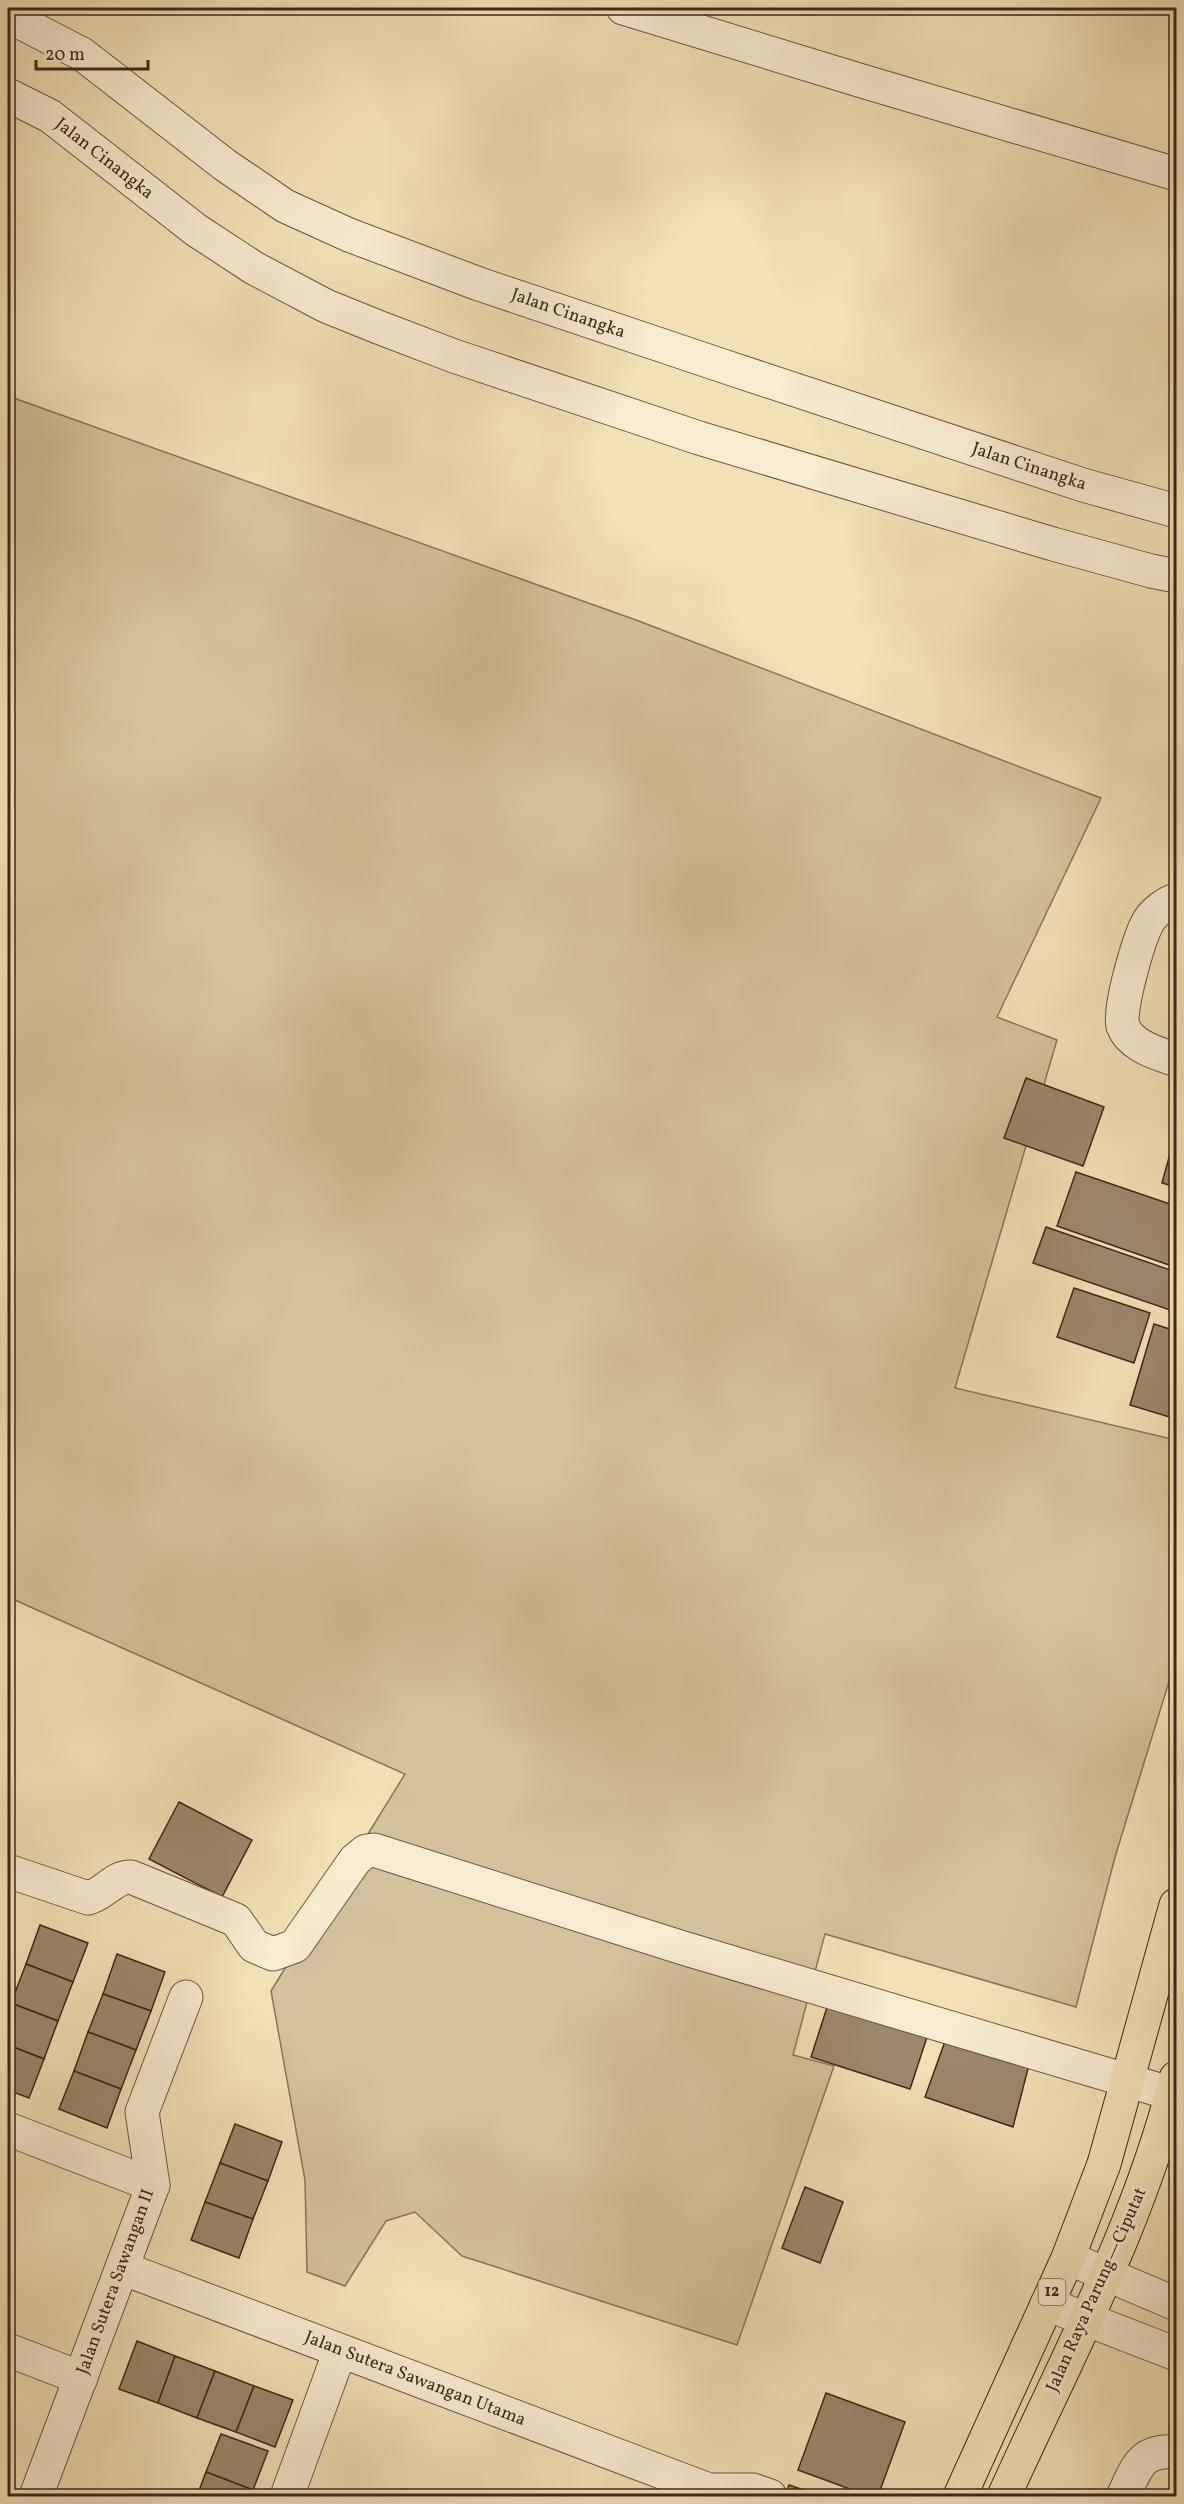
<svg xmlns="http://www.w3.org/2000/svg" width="1184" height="2504" viewBox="0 0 1184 2504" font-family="Vollkorn,serif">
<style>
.green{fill:#d3c29b;stroke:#88755a;stroke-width:1.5}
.building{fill:#9b886b;stroke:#3d281a;stroke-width:1.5}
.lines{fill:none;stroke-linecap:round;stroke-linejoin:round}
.minor-casing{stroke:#6a5641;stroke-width:35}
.highway-casing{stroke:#3d281a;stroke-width:35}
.minor{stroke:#f7ecd0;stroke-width:33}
.highway{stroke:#f2e1b6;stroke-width:33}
.labels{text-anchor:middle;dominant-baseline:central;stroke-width:6;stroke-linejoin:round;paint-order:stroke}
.shield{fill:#f7ecd0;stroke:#756351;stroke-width:1.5}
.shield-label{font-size:16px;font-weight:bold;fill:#3d281a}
.street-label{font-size:18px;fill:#3d281a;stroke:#f7ecd0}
</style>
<rect width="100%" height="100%" fill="#f2e1b6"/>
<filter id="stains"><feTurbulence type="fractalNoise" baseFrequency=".00333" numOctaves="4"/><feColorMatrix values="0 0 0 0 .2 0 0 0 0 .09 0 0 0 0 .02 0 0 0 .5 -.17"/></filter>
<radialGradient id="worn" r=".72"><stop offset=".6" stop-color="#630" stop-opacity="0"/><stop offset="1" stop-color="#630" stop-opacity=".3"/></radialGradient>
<polygon class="green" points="8,396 636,620 1101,798 997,1017 1057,1040 955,1388 1176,1440 1176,1659 1115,1857 1076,2007 825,1934 793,2055 834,2066 737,2345 462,2256 415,2212 386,2221 345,2286 307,2272 305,2180 271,1991 405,1774 8,1597"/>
<g class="building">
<polygon points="1026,1078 1104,1107 1083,1166 1004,1138"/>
<polygon points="1176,1132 1176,1187 1162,1183"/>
<polygon points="1076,1172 1176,1206 1176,1244 1169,1265 1057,1226"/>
<polygon points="1046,1227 1176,1272 1176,1312 1033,1263"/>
<polygon points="1074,1288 1150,1313 1134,1363 1057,1337"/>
<polygon points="1154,1324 1176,1331 1176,1419 1130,1405"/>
<polygon points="179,1802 252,1840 222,1897 149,1859"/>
<polygon points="40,1925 88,1943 73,1982 26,1964"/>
<polygon points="117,1954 165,1972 151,2011 103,1994"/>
<polygon points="26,1964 73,1982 58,2021 11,2003"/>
<polygon points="103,1994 151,2011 136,2050 88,2032"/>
<polygon points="831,1995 930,2028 910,2089 811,2057"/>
<polygon points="11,2003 58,2021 44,2059 8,2045 8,2012"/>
<polygon points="88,2032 136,2050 121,2089 74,2071"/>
<polygon points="948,2033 1030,2061 1013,2127 925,2097"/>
<polygon points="8,2045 44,2059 29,2098 8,2090"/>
<polygon points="74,2071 121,2089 107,2128 59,2109"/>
<polygon points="235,2124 282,2142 268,2181 220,2163"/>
<polygon points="220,2163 268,2181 253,2219 205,2202"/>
<polygon points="805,2187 843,2202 820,2263 782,2248"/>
<polygon points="205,2202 253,2219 239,2258 191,2240"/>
<polygon points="137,2341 175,2356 158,2403 119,2389"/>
<polygon points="175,2356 215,2371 197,2418 158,2403"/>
<polygon points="215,2371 254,2386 236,2432 197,2418"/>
<polygon points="254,2386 293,2400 275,2447 236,2432"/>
<polygon points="826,2393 905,2422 878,2496 869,2496 798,2470"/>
<polygon points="221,2434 268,2451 253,2490 206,2472"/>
<polygon points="206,2472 253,2490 251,2496 197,2496"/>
<polygon points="789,2485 822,2496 785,2496"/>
</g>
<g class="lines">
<defs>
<g id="minor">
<polyline points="623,8 862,81 1176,174"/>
<polyline points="8,16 82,54 225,165 285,206 349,235 479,284 723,366 1083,485 1176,511"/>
<polyline points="8,95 50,116 196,230 254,268 326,306 378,327 454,356 699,438 1053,544 1151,571 1176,576"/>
<path d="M1176,900C1167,902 1153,913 1148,922C1139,938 1118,1010 1123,1026C1131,1047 1158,1053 1176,1060"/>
<path d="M8,1871L88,1898C103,1895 115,1876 131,1877L236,1920L254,1946L273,1954L295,1946L355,1860L366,1851L374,1850L683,1948L1176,2095"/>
<polyline points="8,2129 153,2185"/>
<polyline points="1068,2258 1176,2304"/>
<polyline points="122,2268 709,2490 753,2490 770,2496"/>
<polyline points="1047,2304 1176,2354"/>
<polyline points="8,2350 81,2378"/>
<polyline points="36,2496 153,2185 142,2112 186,1997"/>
<polyline points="287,2496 340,2351"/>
<path d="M1123,2496C1137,2468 1140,2449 1176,2452"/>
</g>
<g id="highway">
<polyline points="960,2496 1068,2258 1104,2164 1176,1905"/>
<path d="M1004,2496C1066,2359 1139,2225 1176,2078"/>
</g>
</defs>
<use href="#minor" class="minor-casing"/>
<use href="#highway" class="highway-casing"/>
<use href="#minor" class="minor"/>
<use href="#highway" class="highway"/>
</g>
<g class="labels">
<rect class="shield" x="1038.5" y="2279" width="27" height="26" rx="4.5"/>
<g class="shield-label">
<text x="1052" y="2292">12</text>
</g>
<g class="street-label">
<text transform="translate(104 159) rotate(38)">Jalan Cinangka</text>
<text transform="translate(568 314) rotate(19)">Jalan Cinangka</text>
<text transform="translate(1029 467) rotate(18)">Jalan Cinangka</text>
<text transform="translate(116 2282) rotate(-70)">Jalan Sutera Sawangan II</text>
<text transform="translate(1097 2290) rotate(-66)">Jalan Raya Parung—Ciputat</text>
<text transform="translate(415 2379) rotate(21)">Jalan Sutera Sawangan Utama</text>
</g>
</g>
<rect width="1184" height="2504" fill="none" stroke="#f2e1b6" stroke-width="30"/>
<rect x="9" y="9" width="1166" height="2486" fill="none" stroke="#3d281a" stroke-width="3"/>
<rect x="15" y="15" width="1154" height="2474" fill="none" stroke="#3d281a" stroke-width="1.5"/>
<path d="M36 60v9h112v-9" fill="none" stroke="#3d281a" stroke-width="3"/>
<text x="45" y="60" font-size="18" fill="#3d281a" stroke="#f7ecd0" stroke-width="4.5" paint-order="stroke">20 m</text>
<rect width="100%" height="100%" filter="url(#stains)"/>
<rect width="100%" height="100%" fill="url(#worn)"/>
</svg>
